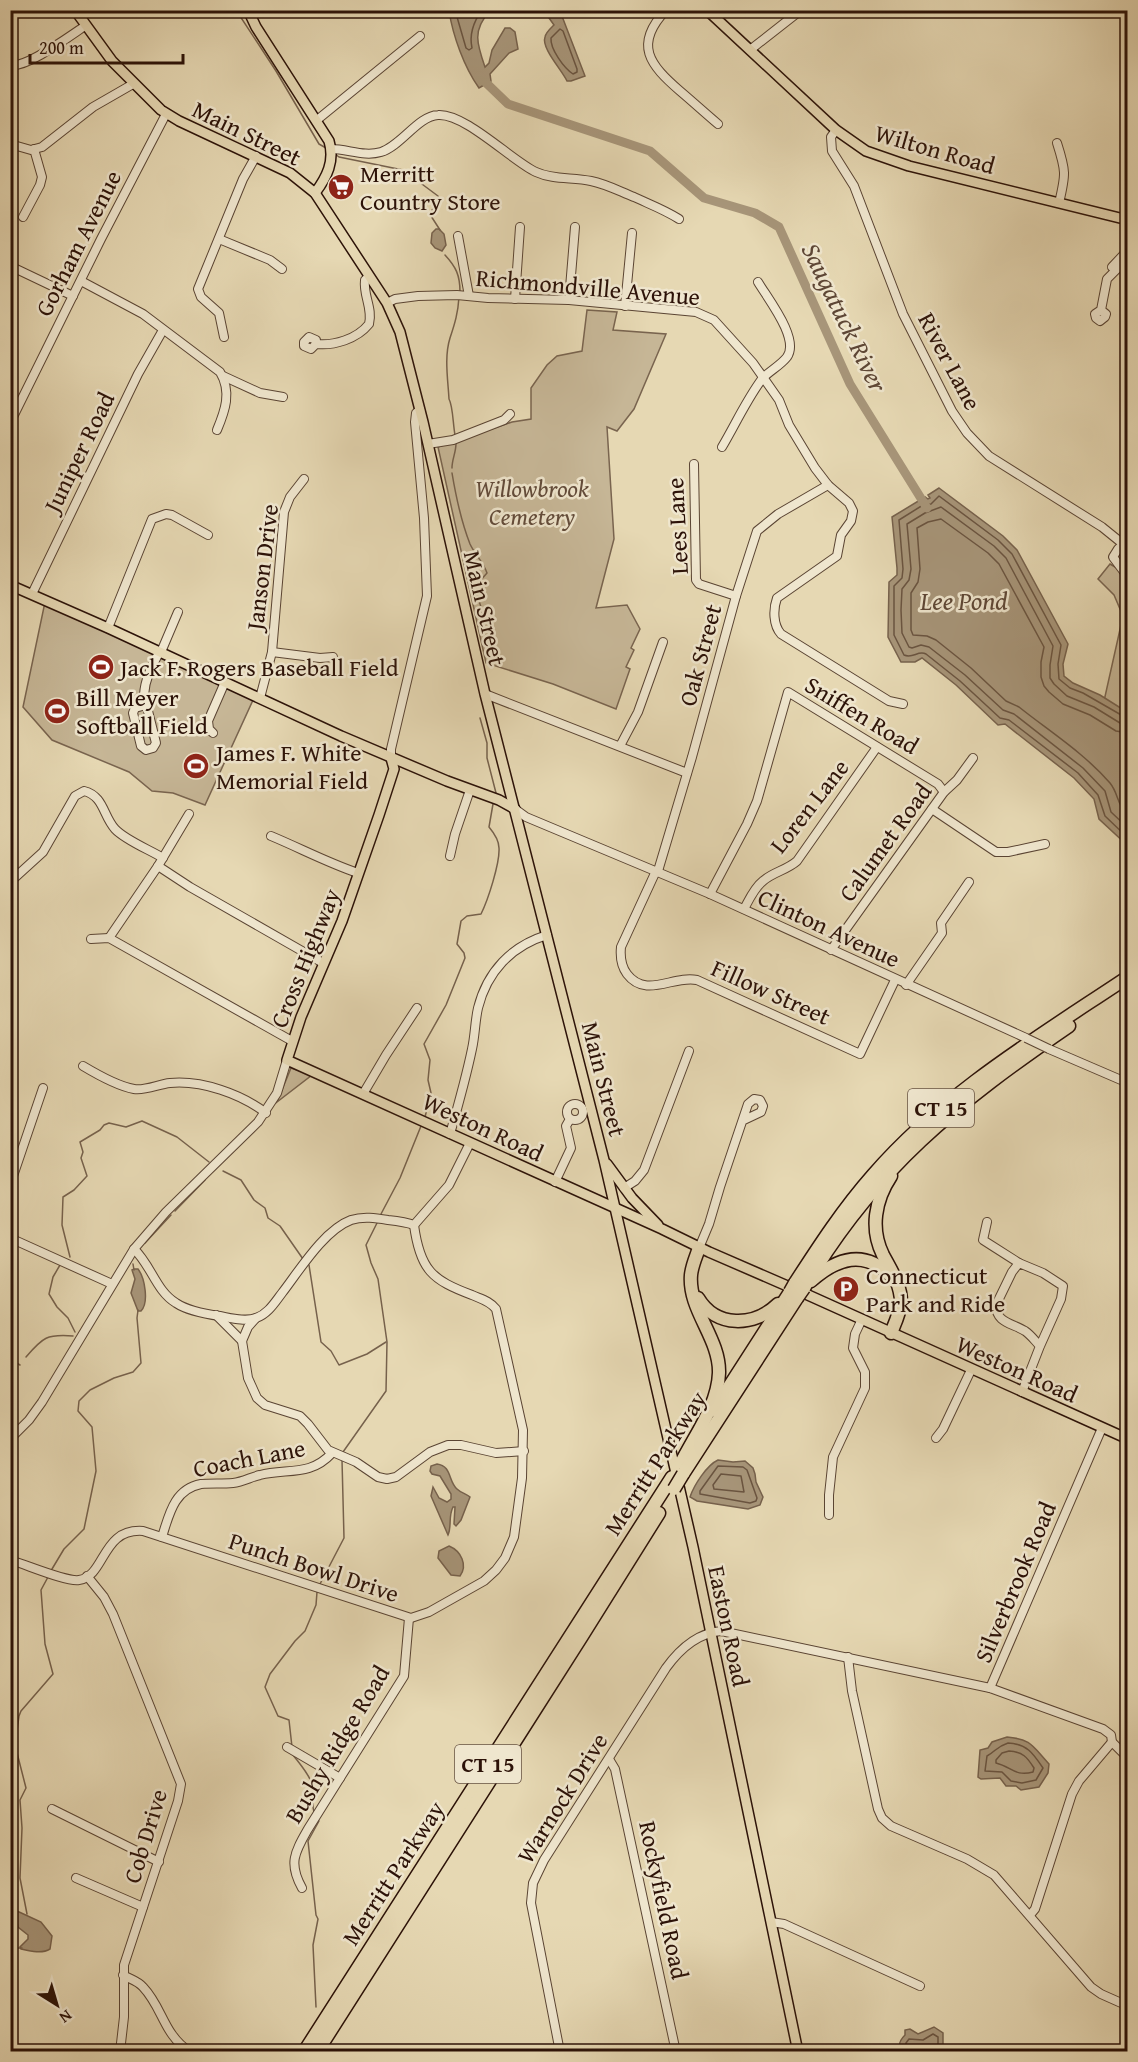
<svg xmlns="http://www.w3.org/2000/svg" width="1138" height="2062" viewBox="0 0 1138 2062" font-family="'Gentium Book Plus',serif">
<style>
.green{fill:#c6b696;stroke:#79644f;stroke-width:1.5}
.water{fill:#a79579;stroke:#76614c;stroke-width:1.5}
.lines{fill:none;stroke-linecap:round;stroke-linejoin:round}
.shore{stroke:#6a5440;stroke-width:1.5}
.stream{stroke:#76614c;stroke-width:1.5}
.river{stroke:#a79579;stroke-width:9}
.minor-casing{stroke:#5a4433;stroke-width:10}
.major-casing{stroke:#2c1208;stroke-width:12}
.highway-casing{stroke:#2c1208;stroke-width:15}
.minor{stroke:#efe6ce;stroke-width:8}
.major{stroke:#e6d8b3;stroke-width:9}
.highway{stroke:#e6d8b3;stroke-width:12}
.minor-bridge-casing{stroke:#5a4433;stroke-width:10;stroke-linecap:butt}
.highway-bridge-casing{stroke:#2c1208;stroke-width:15;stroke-linecap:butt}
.minor-bridge{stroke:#efe6ce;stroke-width:8}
.highway-bridge{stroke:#e6d8b3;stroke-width:12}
.labels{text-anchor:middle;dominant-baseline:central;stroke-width:5;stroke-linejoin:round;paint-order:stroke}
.shield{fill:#efe6ce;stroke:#665243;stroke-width:1.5}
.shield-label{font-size:22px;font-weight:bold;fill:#2c1208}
.street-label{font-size:24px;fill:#2c1208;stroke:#efe6ce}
.poi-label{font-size:24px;fill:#2c1208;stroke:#efe6ce;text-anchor:start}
.park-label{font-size:24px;font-style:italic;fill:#624b3a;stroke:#efe6ce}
.water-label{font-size:26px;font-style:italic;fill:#5d4635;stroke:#efe6ce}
</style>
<rect width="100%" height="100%" fill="#e6d8b3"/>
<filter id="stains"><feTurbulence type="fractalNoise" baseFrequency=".00333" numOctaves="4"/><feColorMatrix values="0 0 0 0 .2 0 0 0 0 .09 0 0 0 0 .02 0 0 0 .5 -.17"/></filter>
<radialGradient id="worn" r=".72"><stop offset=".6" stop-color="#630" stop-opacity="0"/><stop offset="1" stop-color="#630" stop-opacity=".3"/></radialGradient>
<g class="green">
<polygon points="587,310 617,312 613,330 666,334 634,409 617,431 607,427 614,539 596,608 627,605 640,629 631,648 634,650 626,667 630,669 616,709 553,684 486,663 438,447 512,422 531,419 531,388 547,365 557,356 582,351"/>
<polygon points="1110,564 1127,574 1127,726 1104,701 1123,616 1114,595 1098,579"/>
<polygon points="45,602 253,700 205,805 173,793 152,791 129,772 52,740 23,707"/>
<polygon points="291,1068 312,1075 277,1102"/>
</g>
<g class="water">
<path d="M449,11H490C472,30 477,44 485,67L489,63L492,50L505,28H510L515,32L518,49L509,53L490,74L491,81L479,88C464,67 453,36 449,11Z"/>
<path d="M544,11H560L585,76L571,81H567C562,70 541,48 545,37C546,32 551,28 554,25Z"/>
<polygon points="436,229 439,229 444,234 446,245 442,251 435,248 431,243 432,233"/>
<polygon points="939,488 1003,536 1017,550 1068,644 1063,664 1064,676 1073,683 1100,695 1127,712 1127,845 1099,819 1094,799 1074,778 1005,724 998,725 956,685 922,658 915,662 901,662 888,637 889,582 897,575 897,568 892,517 925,497 928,499 930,498 928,495"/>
<path d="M134,1269H138C145,1278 149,1303 141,1311H138L131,1293L135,1279L132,1270Z"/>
<path d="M718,1460L733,1462L745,1461L753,1468L755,1474L756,1482L763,1497L760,1505L748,1509L697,1501L690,1497C694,1485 707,1465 718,1460Z"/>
<path d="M437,1464C452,1466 448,1481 457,1489C461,1493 467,1494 470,1497L461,1520L456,1526L454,1524L455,1507H453C448,1517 452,1526 448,1535L431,1496L433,1487L439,1498L447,1502L451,1499V1494L440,1476L432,1474L430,1471L431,1466Z"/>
<path d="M449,1546C461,1551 468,1565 460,1576L451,1575L438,1558L439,1551Z"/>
<path d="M1007,1737C1032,1739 1033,1747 1049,1764L1048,1773L1039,1787L1021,1790L1016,1786H1006L1000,1778L981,1779L978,1777L980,1750L988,1748L992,1742Z"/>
<path d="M17,1911L41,1922L52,1936L50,1949C42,1954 30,1951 21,1949L20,1947L28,1939V1935L18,1927L15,1913Z"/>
<path d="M934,2027L943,2033V2051H902C897,2045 900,2040 905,2035V2030L910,2029L918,2034Z"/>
</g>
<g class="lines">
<g class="shore">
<path d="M455,10L466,48L469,50L472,48C469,34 474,21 482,10"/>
<path d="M560,29L563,31L577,69V72L573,74C564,68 550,49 551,38Z"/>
<path d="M1128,716H1123L1083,693L1070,688L1059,679L1058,664L1061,645L1012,554L998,540L939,496L931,504L923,505L899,520L903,569L902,578L894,586V635L904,655C913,659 918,650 926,654L960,681L1000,718L1009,720L1078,773L1098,795L1105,816L1128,838"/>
<polyline points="1128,724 1120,723 1094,707 1067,696 1054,684 1050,678 1050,665 1053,646 1006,558 994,546 941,507 925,513 907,524 911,569 909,580 902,589 901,610 902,633 909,647 912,648 921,645 929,647 965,675 1003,710 1014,714 1083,768 1105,791 1111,812 1128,828"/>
<path d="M1128,733L1116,731L1090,715L1063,704L1049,692L1044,686L1041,677V662L1044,647L999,564L988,553L941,519L928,522L917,528L920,569L918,582L911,593V630L913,635L927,636L936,640L971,668L1006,701L1019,707C1049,731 1084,753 1110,783C1119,794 1116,804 1128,815"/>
<polygon points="718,1466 743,1467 747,1470 757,1498 756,1501 750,1503 700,1494 700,1491"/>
<polygon points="721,1474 741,1476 744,1492 714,1489 713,1485"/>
<path d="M1008,1743C1027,1744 1033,1753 1043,1768L1036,1780L1022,1783L1011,1781L1002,1772L985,1771L987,1756C996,1751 996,1747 1008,1743Z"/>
<path d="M1009,1751C1023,1752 1027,1757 1034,1768L1033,1772C1015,1777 1012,1767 996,1763V1760L1002,1753Z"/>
<polyline points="906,2052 906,2043 909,2039 923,2040 933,2034 938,2037 938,2052"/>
</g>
<g class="stream">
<polyline points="236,10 276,71 319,144 326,148"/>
<polyline points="335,154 339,157 403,170 438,196 439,199 431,212 431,216 440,230"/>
<path d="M445,255C456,267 460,275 460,292"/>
<path d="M455,435C453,425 453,406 449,399C448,380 444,357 450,338C455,323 458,313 459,297"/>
<path d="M452,468C452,459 456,453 456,443"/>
<path d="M452,473C456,497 461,521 470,544C475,555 483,561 487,573L480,581L476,593C482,608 486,620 481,635"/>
<polyline points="480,718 487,743 487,758 496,793"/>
<path d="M425,1117L431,1093L428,1080L430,1060L424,1044L446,1005L465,958L464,953L457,944L461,921L467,916L481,914C488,900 500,863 499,848C499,840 494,833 489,827L493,804"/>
<polyline points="223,1171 241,1180 254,1200 265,1208 268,1218 280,1226 303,1259"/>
<polyline points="175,1211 205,1180"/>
<polyline points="381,1214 400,1178 421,1126"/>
<polyline points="145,1243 171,1215"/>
<polyline points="70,1257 62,1225 63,1197 74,1190 87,1176 81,1158 83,1152 80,1142 100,1130 104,1125 109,1123 126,1127 142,1121 177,1137 209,1162"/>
<polyline points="133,1264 134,1270"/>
<polyline points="60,1265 53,1277 49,1294 57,1307 68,1318 75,1332"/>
<polyline points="309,1265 321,1342 331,1351 339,1365 367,1354 386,1342"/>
<path d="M26,1357C43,1337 47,1334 73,1336"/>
<polyline points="10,1359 20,1365"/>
<polyline points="343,1452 386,1391 387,1342 378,1279 371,1263 366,1245 377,1223"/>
<polyline points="52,1569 64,1549 84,1529 96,1471 92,1427 78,1411 79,1401 90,1390 114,1378 133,1372 141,1363 137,1318 138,1310"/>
<polyline points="320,1584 344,1538 342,1460"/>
<polyline points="292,1747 289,1720 278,1716 265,1687 270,1674 295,1641 305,1631 316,1605 317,1592"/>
<path d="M293,1755C299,1763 309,1774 312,1784C315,1793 311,1803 314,1812"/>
<polyline points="27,1914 20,1878 22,1828 20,1800 26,1788 15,1745 19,1716 21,1711 53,1674 45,1644 41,1590 48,1577"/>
<polyline points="10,1948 22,1948"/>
<polyline points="316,2007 313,1945 318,1919 316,1915 308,1841 319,1821"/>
<polyline points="333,2050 334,2052"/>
</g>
<polyline class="river" points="479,76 508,104 650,151 704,198 755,213 779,227 850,384 927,508"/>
<defs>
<g id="minor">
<path d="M666,10C633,45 650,65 680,91C693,102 705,113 718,124"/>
<polyline points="750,50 801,10"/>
<path d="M10,65C26,69 71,35 85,26"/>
<polyline points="317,120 420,36"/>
<polyline points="836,130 831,137 832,151 854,186 903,314 952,411 967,433 989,456 1102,527 1123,544"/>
<path d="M1057,143C1066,171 1066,174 1059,203"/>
<polyline points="10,144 31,150 42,147 93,107 133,84"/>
<path d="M331,149C348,149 364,157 381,152C401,146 418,116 438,115C465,113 512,161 536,172C553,180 573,177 591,181C606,184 619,191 634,197C649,204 665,210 679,219"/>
<polyline points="23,217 40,185 42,177 34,149"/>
<polyline points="458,236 469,296"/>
<polyline points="219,239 270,260 282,269"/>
<polyline points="10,266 73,296"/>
<polyline points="1112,267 1128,250"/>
<path d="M81,281L143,314L220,372C232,392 225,411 217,430"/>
<polyline points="515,299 520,227"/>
<polyline points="569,300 575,227"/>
<path d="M387,303L395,299L418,296L457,295L488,298L569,300L696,312L714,320L753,363L779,400L789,425L815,468L828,485L849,503L853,511L851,521L841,535L837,556L777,598C773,609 773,625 781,634L889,701L903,704"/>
<polyline points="625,306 632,233"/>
<polyline points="1101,310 1106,314 1105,317 1100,321 1096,318 1095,314 1101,310 1107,279 1128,258"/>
<polyline points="224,337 219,313 201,297 198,289 243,179 256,156"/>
<path d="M316,344V340L309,337L304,342V346L311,349L316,344C334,346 357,339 369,324C373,308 363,296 365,280L369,276"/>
<polyline points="223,376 260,393 283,397"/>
<polyline points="10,423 101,239 166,114"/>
<polyline points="428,444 453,440 504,420 510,414"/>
<path d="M722,447C735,425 747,399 762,379C769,371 780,366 787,357C800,339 768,299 758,282"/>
<polyline points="694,464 696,580 699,584 736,596"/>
<polyline points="1128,540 1118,549 1113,557 1128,577"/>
<polyline points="32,594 138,374 163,330"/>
<polyline points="108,628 152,519 166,514 172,515 208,535"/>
<polyline points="161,652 178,612"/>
<polyline points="272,652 320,658 333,657"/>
<polyline points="485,694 687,773"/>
<polyline points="260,698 272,652 284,512 290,497 304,479"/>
<path d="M146,705L135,708L133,713L141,746L146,750L153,748L156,743L144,695C145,678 152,666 160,651"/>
<polyline points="213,733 209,729 208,721 225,682"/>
<polyline points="620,746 638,712 663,642"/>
<polyline points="391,758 391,749 427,596 424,518 415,422 416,413 420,410"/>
<polyline points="515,809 526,817 710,894 1026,1038"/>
<polyline points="932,809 996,852 1008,852 1045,844"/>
<path d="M271,836C300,848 328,863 358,873"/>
<polyline points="450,856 455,834 470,790"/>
<polyline points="158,866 190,887 323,963"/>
<path d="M656,871L621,947C620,957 621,966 627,974C646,999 673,975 697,980L860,1054L895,980"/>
<polyline points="658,871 692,757 736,596 757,531 778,514 828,485"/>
<path d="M10,882L43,852L75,796L84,791C104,796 103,816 115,829C125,840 150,850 163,858"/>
<polyline points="710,894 747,824 757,801 788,692 938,784 944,792"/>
<path d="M744,909C749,900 754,888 763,881C773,872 787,870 797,861L877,747"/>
<polyline points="109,938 158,866 189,814"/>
<polyline points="91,939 109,938 292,1041"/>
<polyline points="831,950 944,792 957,780 973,758"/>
<polyline points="906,985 942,933 941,923 969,882"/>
<polyline points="1049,1049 1128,1083"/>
<path d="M83,1066C98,1075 117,1086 134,1089C145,1091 159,1084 170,1083C202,1080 241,1094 266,1113"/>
<polyline points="363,1094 386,1055 417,1008"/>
<circle cx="575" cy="1112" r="8"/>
<path d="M450,1134C458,1106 466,1078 472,1049C475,1036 475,1021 478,1008C487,972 511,946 547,935"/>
<polyline points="555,1182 571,1148 566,1126 570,1119"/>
<polyline points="10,1185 43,1088"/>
<polyline points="624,1188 635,1181 644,1170 689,1051"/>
<polyline points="987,1222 983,1240 1019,1263"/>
<polyline points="10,1238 112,1284"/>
<polyline points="699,1248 709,1224 720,1187 748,1104 754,1099 760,1100 763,1106 761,1112 744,1120"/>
<path d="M134,1249C151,1265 156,1291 176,1303C188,1311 205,1314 220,1316C231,1318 245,1322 256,1318C268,1314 275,1302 282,1293C299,1271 324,1230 351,1220C363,1216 376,1218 388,1220C397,1221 406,1222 414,1225L449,1185L470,1143"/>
<polyline points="216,1315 242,1341"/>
<polyline points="256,1318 248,1327 242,1341 248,1378 257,1398 265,1405 300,1416 308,1424 328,1450 356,1462 378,1477 387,1479 396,1477 430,1452 448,1445 461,1445 496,1453 524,1451"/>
<path d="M1022,1392L1040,1346L1061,1299L1063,1286L1043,1273L1019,1263L1012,1272L996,1305C996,1323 1012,1323 1025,1331C1031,1335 1035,1341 1040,1346"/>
<polyline points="936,1438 943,1429 971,1370"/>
<polyline points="10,1439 29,1420 42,1402 134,1249 166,1212 258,1122 277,1093 287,1060"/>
<polyline points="829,1515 829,1495 833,1457 865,1388 865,1372 853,1348 855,1334 862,1319"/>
<path d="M162,1537C169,1515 174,1489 201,1484C212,1483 222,1484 233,1483C243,1482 251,1477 260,1475C287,1468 310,1477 332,1453"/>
<path d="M10,1560C25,1564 66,1582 79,1580C106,1576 101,1528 143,1531L411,1618L429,1612L484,1581L496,1570L505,1558L514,1537L522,1478L523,1430L496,1309C490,1301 481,1299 472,1295C432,1280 420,1270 414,1225"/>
<polyline points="87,1576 104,1597 113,1614 181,1784 178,1801 124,1965 124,2017 120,2052"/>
<polyline points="848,1657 852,1691 878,1809 882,1818 891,1826 967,1859 994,1875 1091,1987 1101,1994 1128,2006"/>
<polyline points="990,1688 1102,1428"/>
<polyline points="287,1747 340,1778"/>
<polyline points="609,1759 615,1769 676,2052"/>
<polyline points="52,1809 159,1862"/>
<polyline points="76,1878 143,1907"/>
<path d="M302,1888C288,1863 295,1852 308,1829L404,1676L409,1618"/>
<polyline points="1030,1915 1035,1909 1072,1794 1079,1781 1112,1742"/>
<polyline points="771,1922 784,1924 920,1986"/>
<path d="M123,1975C130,1979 138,1981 143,1987C163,2008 163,2034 190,2052"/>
<polyline points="797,2047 808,2052"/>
<path d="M560,2052L531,1903L533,1883L544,1860L666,1668C679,1650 698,1633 721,1631L990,1688L1103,1729L1111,1735L1112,1742L1128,1758"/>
</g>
<g id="major">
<polyline points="75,10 112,61 161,110 179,121 290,173 315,193 387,303 400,332 423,422 485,694 604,1160 693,1547 798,2052"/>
<path d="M248,10L256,27L329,141C335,161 327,177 315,193"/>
<polyline points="707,10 836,130 866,151 909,166 1128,220"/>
<polyline points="10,585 108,628 341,736 447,781 499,800 515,809"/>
<polyline points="391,758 394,769 379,815 342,921 301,1017 287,1060 662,1229 709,1252 808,1295 1128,1439"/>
<polyline points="607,1164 632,1198 658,1225"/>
</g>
<g id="highway">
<path d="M891,1176C875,1200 870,1229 883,1255C891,1270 901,1285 901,1302C900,1313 895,1323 891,1333"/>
<path d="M811,1281C837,1258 864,1249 891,1276"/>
<path d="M795,1283C819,1246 843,1209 873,1175C944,1093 1038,1037 1128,977"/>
<path d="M804,1288C873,1169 958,1102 1069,1026"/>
<path d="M698,1298C716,1328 754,1327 778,1304"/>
<polyline points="714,1410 790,1292"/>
<path d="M681,1463C695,1435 718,1405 719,1373C720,1338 688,1310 691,1275C692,1265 696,1257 699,1248"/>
<polyline points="683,1474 797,1298"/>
<polyline points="304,2052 672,1477"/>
<polyline points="317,2052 582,1636 659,1513"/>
</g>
</defs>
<use href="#minor" class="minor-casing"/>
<use href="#major" class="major-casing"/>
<use href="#highway" class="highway-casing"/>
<use href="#minor" class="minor"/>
<use href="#major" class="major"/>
<use href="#highway" class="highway"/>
<defs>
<polyline id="minor-bridge" points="1026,1038 1049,1049"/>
<g id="highway-bridge">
<polyline points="790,1292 795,1283"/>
<polyline points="797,1298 804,1288"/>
<polyline points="674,1489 683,1474"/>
</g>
</defs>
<use href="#minor-bridge" class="minor-bridge-casing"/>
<use href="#highway-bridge" class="highway-bridge-casing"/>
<use href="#minor-bridge" class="minor-bridge"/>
<use href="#highway-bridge" class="highway-bridge"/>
</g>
<defs>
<symbol id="supermarket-disc" viewBox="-11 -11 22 22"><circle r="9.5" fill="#8f2418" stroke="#efe6ce"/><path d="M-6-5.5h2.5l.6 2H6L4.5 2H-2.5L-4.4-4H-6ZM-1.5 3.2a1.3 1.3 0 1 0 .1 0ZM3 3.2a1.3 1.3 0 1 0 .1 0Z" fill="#fff"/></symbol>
<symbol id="stadium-disc" viewBox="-11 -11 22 22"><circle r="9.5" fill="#8f2418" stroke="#efe6ce"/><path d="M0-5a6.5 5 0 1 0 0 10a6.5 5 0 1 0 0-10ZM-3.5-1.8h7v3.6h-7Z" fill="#fff"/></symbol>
<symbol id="parking-disc" viewBox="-11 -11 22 22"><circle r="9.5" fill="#8f2418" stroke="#efe6ce"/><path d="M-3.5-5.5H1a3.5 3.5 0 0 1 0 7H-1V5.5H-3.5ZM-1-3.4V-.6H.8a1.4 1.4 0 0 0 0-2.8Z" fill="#fff"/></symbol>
</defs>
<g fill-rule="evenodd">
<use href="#supermarket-disc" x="326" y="172" width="30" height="30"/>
<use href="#stadium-disc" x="86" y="652" width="30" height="30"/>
<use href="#stadium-disc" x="42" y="696" width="30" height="30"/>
<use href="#stadium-disc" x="181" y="751" width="30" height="30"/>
<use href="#parking-disc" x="831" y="1274" width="30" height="30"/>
</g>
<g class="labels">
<g class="shield">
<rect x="908" y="1089" width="66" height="38" rx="4.5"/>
<rect x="455" y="1745" width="66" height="38" rx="4.5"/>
</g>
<g class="shield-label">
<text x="941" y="1108">CT 15</text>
<text x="488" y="1764">CT 15</text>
</g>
<g class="street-label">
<text transform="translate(247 133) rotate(26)">Main Street</text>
<text transform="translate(935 149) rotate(16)">Wilton Road</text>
<text transform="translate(78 243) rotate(-63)">Gorham Avenue</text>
<text transform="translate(588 287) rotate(5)">Richmondville Avenue</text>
<text transform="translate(950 361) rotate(62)">River Lane</text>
<text transform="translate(79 452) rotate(-64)">Juniper Road</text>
<text transform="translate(677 526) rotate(-93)">Lees Lane</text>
<text transform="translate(262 567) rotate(-83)">Janson Drive</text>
<text transform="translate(485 608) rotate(77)">Main Street</text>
<text transform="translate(700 655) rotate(-75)">Oak Street</text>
<text transform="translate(862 715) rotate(31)">Sniffen Road</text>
<text transform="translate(809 806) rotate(-52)">Loren Lane</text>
<text transform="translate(885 842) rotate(-54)">Calumet Road</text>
<text transform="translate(829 928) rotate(25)">Clinton Avenue</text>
<text transform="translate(305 958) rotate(-68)">Cross Highway</text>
<text transform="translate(771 992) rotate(24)">Fillow Street</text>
<text transform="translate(604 1079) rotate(76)">Main Street</text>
<text transform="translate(483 1127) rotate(25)">Weston Road</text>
<text transform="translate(1017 1369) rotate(24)">Weston Road</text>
<text transform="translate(249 1458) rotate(-11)">Coach Lane</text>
<text transform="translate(655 1463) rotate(-57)">Merritt Parkway</text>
<text transform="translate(314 1567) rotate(18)">Punch Bowl Drive</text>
<text transform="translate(1015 1582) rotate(-67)">Silverbrook Road</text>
<text transform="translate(729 1626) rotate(78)">Easton Road</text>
<text transform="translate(337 1744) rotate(-59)">Bushy Ridge Road</text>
<text transform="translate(562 1798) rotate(-58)">Warnock Drive</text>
<text transform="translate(145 1836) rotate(-73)">Cob Drive</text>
<text transform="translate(393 1873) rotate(-57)">Merritt Parkway</text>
<text transform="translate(664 1900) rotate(78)">Rockyfield Road</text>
</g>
<g class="poi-label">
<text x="360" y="173">Merritt<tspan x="360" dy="28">Country Store</tspan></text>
<text x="120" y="667">Jack F. Rogers Baseball Field</text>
<text x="76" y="697">Bill Meyer<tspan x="76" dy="28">Softball Field</tspan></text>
<text x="216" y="752">James F. White<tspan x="216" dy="28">Memorial Field</tspan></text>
<text x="866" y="1275">Connecticut<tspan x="866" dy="28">Park and Ride</tspan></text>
</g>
<g class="park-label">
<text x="532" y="488">Willowbrook<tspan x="532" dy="28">Cemetery</tspan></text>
</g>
<g class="water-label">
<text transform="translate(845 317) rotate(64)">Saugatuck River</text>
<text x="964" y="600">Lee Pond</text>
</g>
</g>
<rect width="1138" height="2062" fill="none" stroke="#e6d8b3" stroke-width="36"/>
<rect x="12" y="12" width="1114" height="2038" fill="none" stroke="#2c1208" stroke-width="3"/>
<rect x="18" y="18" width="1102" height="2026" fill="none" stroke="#2c1208" stroke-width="1.5"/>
<g transform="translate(57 2005) rotate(143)" stroke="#efe6ce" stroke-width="4.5" paint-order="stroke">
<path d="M0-4.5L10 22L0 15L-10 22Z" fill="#2c1208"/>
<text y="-9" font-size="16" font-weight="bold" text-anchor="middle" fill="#2c1208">N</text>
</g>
<path d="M30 54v9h153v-9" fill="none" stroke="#2c1208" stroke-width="3"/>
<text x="39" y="54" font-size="18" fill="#2c1208" stroke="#efe6ce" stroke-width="4.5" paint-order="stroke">200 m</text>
<rect width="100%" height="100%" filter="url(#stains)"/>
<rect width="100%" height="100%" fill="url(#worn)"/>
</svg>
